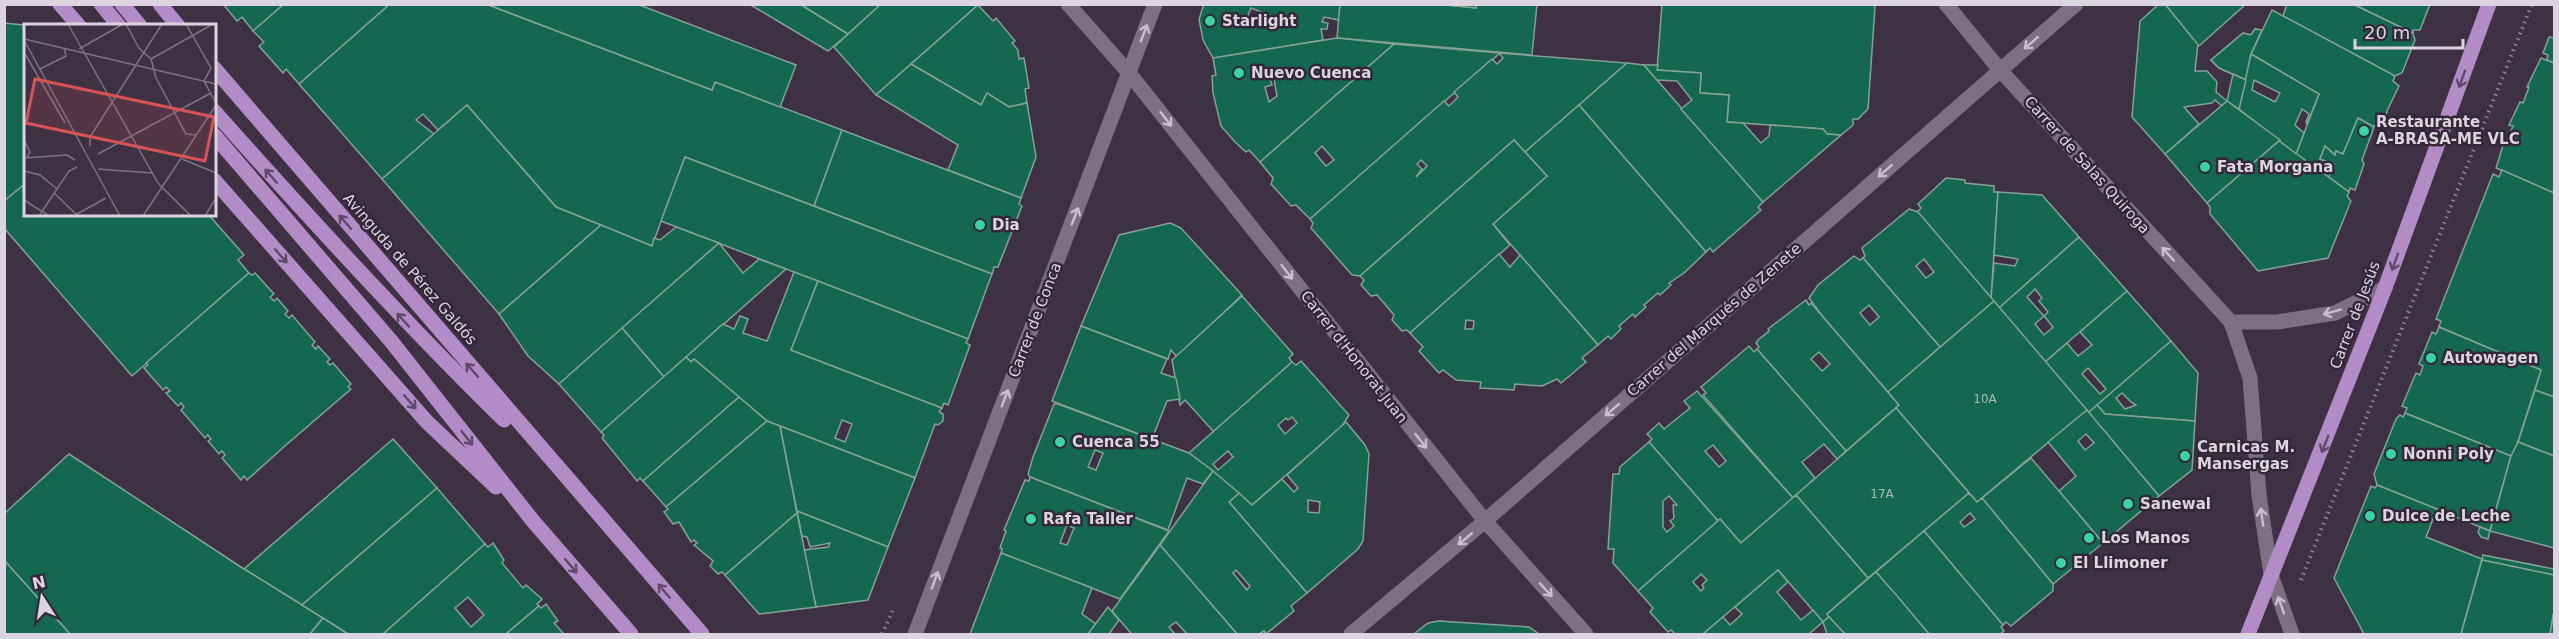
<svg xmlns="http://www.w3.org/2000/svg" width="2559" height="639" viewBox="0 0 2559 639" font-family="'DejaVu Sans',sans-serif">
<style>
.building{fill:#156850;stroke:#84a296;stroke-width:1.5;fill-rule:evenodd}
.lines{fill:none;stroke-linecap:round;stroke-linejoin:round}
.path{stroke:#8f8494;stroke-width:4;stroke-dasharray:1.5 4.5;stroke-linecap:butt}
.minor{stroke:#7e6f85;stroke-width:15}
.major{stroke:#b38bc6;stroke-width:15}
.oneway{stroke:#c9c0ce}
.oneway2{stroke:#604a6b}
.poi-dot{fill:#37d4a6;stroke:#33273a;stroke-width:2}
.labels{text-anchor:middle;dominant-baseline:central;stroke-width:5;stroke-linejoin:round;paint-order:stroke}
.number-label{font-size:12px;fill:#aab9bc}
.poi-label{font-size:15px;font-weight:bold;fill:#dcd4e0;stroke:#33273a;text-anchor:start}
.street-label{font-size:15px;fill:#dcd4e0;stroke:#33273a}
.inset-road{fill:none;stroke:#7d7282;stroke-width:1.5}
.view{fill:#d85356;fill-opacity:0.15;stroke:#d85356;stroke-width:3}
.inset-edge{fill:none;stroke:#dcd4e0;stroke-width:3}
</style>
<rect width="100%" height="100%" fill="#3e3144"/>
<g class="building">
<polygon points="223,4 284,4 253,31 242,17 237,21"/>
<polygon points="284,4 390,4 299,84 286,69 283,73 259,46 264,42 253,31"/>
<polygon points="390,4 486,4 712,90 715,82 842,130 814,206 685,157 652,246 556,207 467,105 438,130 423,114 416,120 434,134 382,179 299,84"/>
<polygon points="486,4 637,4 796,65 780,107 715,82 712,90"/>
<polygon points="749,4 800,4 848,34 828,51"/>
<polygon points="800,4 881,4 848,34"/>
<polygon points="881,4 978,4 978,5 876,95 834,47"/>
<path d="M1204,4H1340L1339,20L1324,17L1322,22L1328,23L1327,29H1321L1323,40L1213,58L1203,40L1199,19ZM1251,8L1271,16L1267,23L1248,15Z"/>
<polygon points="1340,4 1437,4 1476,8 1476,4 1537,4 1532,55 1337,38"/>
<polygon points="1437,4 1476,4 1476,8"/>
<polygon points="1662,4 1872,4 1875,7 1868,109 1858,119 1853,119 1853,125 1841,135 1827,134 1823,129 1727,122 1729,95 1700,93 1701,73 1657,70"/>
<polygon points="2159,4 2165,4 2198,44 2195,71 2207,71 2217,82 2216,92 2227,101 2222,106 2215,100 2212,103 2184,107 2199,124 2165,154 2132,117 2140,21"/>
<polygon points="2165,4 2246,4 2199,46"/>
<polygon points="2287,4 2353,4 2413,33 2415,40 2402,73 2395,76 2283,16"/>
<polygon points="2353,4 2430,4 2420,30 2413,30 2413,33"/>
<polygon points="978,5 993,21 996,18 1015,41 1012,43 1018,50 1019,59 1024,58 1029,88 1025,89 1027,103 1009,107 987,93 981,105 911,64"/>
<polygon points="2272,10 2395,76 2393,81 2399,86 2387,111 2385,122 2376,123 2374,127 2358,118 2343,154 2336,151 2335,155 2325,146 2320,159 2334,164 2329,177 2296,154 2319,94 2251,54"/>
<polygon points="4,23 34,26 26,26 26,183 7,199 4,197"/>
<polygon points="2255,29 2262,30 2251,54 2246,80 2219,68 2211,60 2243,33 2251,35"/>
<polygon points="2255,29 2262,30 2251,54 2246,80 2219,68 2211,60 2243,33 2251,35"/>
<polygon points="2549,37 2554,38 2554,63 2547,60 2548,55 2543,53"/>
<path d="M1337,38L1394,44L1260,162L1249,150L1246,152L1235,142L1221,126L1213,93L1212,76L1216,75L1213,58ZM1270,79H1274L1277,96L1269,102L1265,87L1272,85Z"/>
<path d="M1394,44L1500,53L1310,219L1296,205L1291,206L1271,184L1273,178L1260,162ZM1322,146L1334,160L1326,166L1315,153Z"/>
<path d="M1499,53L1627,63L1525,152L1514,140L1360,276L1352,275L1311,228L1313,223L1310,219L1444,101L1449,106L1458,97L1454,92L1492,59L1497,64L1503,58ZM1421,160L1427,166L1416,177L1422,169L1417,164Z"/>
<path d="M2251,54L2319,94L2307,124L2306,122L2309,114L2302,109L2295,125L2304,133L2296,154L2239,109ZM2254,80L2280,93L2275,102L2252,90Z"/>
<polygon points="2541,58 2554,63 2554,193 2496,168 2504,142 2506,143 2513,126 2509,125 2520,102 2523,103 2529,87 2527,87"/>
<polygon points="1627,63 1644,65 1763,202 1758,207 1761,210 1713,252 1710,248 1706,252 1579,105"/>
<polygon points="911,64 981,105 987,93 1009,107 1027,103 1036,157 1021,198 948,170 958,145 876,95"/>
<polygon points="1644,65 1658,65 1657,70 1701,73 1700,93 1729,95 1727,122 1743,123 1761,143 1769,136 1770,125 1823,129 1827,134 1841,135 1763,202 1681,109 1692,100 1677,81 1657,80"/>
<polygon points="2233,74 2246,80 2239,109 2227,101"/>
<polygon points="2227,101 2280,140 2207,203 2165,154"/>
<polygon points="467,105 556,207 601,225 499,314 382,179"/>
<polygon points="1579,105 1706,252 1684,273 1669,283 1671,285 1660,295 1658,293 1644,305 1646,307 1635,317 1633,314 1619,326 1621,329 1611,339 1608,336 1598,345 1493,224 1547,176 1525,152"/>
<polygon points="2358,118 2374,127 2362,160 2364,164 2355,190 2350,188 2349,192 2329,177 2334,164 2320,159 2325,146 2335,155 2336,151 2343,154"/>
<polygon points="842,130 1021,198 1019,204 1022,206 998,267 994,267 992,274 814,206"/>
<polygon points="1514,140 1547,176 1493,224 1510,245 1410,333 1407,330 1402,331 1392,320 1394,315 1384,303 1377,295 1371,296 1361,285 1364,280 1360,276"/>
<polygon points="2279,141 2349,192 2347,196 2351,201 2328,258 2258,271 2210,214 2210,207 2207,203"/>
<polygon points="685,157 992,274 968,339 661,221"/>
<polygon points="2502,170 2554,193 2554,397 2535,390 2541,370 2439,327 2441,321 2436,319 2493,174 2499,177"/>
<polygon points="1946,178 1965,180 1965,183 1994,186 1994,192 1998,192 1991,299 1917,212 1921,208 1918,204"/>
<polygon points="26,183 26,214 208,214 244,255 238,260 249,273 132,376 4,228 4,201"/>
<polygon points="1998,192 2042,195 2079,237 1999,308 1991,299 1994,263 2015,266 2018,259 1994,255"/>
<path d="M1909,209L1918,212L1994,301L1940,347L1863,258L1865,256L1862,248ZM1924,259L1934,272L1926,278L1916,266Z"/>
<polygon points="1170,223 1181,228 1242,295 1177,357 1171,350 1168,359 1081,326 1119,235"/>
<polygon points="601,225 652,246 654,238 660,240 676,227 719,243 559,384 528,356 499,314"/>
<path d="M2079,237L2127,291L2045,362L1999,308ZM2035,289L2042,298L2039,301L2048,312L2044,316L2027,297ZM2044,316L2053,327L2044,335L2035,324Z"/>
<polygon points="719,243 743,273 759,259 786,269 664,377 622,328"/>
<path d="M1499,254L1510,267L1520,255L1598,345L1582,358L1586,362L1561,383L1557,379L1542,386L1515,384L1514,390L1480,388L1481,382L1456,380L1443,370L1439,373L1419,351L1423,347L1410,333ZM1466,320L1474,321L1473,329H1465Z"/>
<path d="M1854,256L1860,260L1863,258L1940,347L1888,392L1823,317L1809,298L1818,285ZM1869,305L1879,317L1870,325L1860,313Z"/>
<path d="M794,272L818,281L791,350L942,408L939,412L943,414V421L938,425L935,424L915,478L767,421L694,359L691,362L686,357L723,324L734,329L740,316L748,319L743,333L767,341ZM842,420L852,424L845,442L835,438Z"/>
<polygon points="249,273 252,275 255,273 274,294 270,297 274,301 277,298 288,311 285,314 289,318 292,315 315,342 312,345 316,349 318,346 330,359 327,362 330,365 333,363 351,384 348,387 351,389 286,445 247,480 244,476 241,480 222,458 225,455 222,451 219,454 208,441 211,439 208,435 205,438 181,410 184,407 181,403 178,406 166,393 170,391 166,387 163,390 144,368 148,365 146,363"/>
<polygon points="818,281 968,339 966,343 970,345 948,405 944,403 942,408 791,350"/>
<path d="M2127,291L2171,341L2088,413L2045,362L2067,343L2078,356L2092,345L2080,332ZM2088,368L2106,389L2100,394L2082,374Z"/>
<polygon points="1242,296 1293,354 1289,358 1292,362 1214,432 1185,400 1180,405 1172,360"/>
<path d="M1806,300L1809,305L1811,303L1899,405L1846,451L1757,349L1759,347L1756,343L1758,340L1769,331L1768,329ZM1819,352L1830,364L1822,371L1811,359Z"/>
<polygon points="1994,301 2087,410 1977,502 1896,408 1899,405 1888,392"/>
<polygon points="1081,326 1167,359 1161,373 1176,378 1180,399 1167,401 1152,439 1052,401"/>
<polygon points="2439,327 2541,370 2513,457 2405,413 2407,408 2402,406 2416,373 2420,375 2423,366 2419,364 2432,332 2436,334"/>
<polygon points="622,328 664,377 601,432 559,384"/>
<path d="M2171,341L2198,373L2195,421L2105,414L2097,405ZM2122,393L2131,402L2136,405L2125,409L2116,398Z"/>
<polygon points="1749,346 1754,352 1757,349 1846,451 1837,459 1824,444 1802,462 1815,478 1793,498 1703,395 1706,393 1701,387"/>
<polygon points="686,357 691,362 694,359 739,397 643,481 640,478 637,481 602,438 604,435 601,432"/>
<path d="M1301,361L1349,415L1342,426L1252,505L1189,453L1292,362L1296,365ZM1292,417L1297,423L1285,434L1278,425L1286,418L1288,420ZM1228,451L1233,457L1218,470L1213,464Z"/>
<polygon points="2535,390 2554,397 2554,456 2518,442"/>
<path d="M1697,391L1793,498L1741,543L1720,519L1718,521L1649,442L1652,439L1647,434L1659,423L1664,429L1690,408L1684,401ZM1713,445L1726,461L1719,467L1705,451Z"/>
<polygon points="739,397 767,421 666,507 643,481"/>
<path d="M1054,404H1058L1189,453L1213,471L1203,484L1187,478L1168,530L1030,477L1028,474L1033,457ZM1095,450L1103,453L1096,470L1088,467Z"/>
<polygon points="2097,405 2105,414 2195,421 2192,470 2159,496 2088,413"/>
<polygon points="1896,408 1969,493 1868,578 1796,495"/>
<path d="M2087,410L2159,496L2103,543L2059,491L2076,476L2048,442ZM2086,434L2094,443L2085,450L2078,441Z"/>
<polygon points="2405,413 2511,456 2490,531 2377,485 2374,474 2396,419 2400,415 2403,417"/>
<polygon points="767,421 780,426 797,513 725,575 722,572 718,574 710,566 713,561 694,545 697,543 694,540 691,542 679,522 673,524 664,512 668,509 666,507"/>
<path d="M1346,422L1365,445L1369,454L1363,541L1358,549L1307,593L1229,502L1239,493L1252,505L1282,479L1294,492L1298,488L1287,475ZM1308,500L1320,502L1319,513L1308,512Z"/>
<polygon points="780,426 915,478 888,547 797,511"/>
<polygon points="393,439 437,488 302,605 244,569"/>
<path d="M1649,442L1718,521L1638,591L1613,563L1614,549H1608L1613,474H1619L1620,467ZM1669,496L1677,505H1673L1674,518L1670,521L1674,526L1667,532L1663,527V501Z"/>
<polygon points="2518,442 2554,456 2554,548 2490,531 2511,456"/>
<polygon points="69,454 244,569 323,618 310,634 70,634 4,560 4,514"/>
<polygon points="2031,458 2103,543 2053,584 1982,498"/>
<path d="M1213,471L1239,493L1229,502L1307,593L1291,606L1294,611L1266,634L1264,631L1259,634H1237L1160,545ZM1236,570L1250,586L1247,590L1233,573Z"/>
<path d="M1030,477L1169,531L1120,599L1001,553L1002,549L1000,548L1006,531L1004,530L1025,480L1029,481ZM1067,525L1074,528L1067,545L1060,543Z"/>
<polygon points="2377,485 2437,509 2426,537 2482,559 2461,634 2364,634 2334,578 2371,486 2375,488"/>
<polygon points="437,488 485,544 383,634 348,634 302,605"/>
<path d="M1969,493L1977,502L1982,498L2053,584V591L2011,626L2006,622L2003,625L1924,531ZM1970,513L1975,519L1964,527L1960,522Z"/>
<path d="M1796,495L1868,578L1827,614L1829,617L1823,622L1778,570L1703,634H1675L1671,630L1668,632L1650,612L1653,608L1638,591L1720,519L1741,543ZM1701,574L1707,580L1702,585L1704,588L1701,591L1693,582Z"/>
<polygon points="797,511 888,547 868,600 816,607 804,550 828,547 830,543 810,547 807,537 802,536"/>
<polygon points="797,513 816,607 759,614 725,575"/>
<polygon points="2480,527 2490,531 2488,539 2481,537 2478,532"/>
<polygon points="1924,531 2003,625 2001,627 2004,631 2000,634 1929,634 1876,572"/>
<path d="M493,543L504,560L502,563L523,588L526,585L542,599L537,604L539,606L506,634H383L485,544L488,547ZM468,597L484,615L471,627L455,608Z"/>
<polygon points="1160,545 1219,613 1237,634 1187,634 1176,622 1169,627 1175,634 1132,634 1129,631 1112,611"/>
<polygon points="1001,553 1092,588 1082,614 1096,624 1088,634 970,634"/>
<polygon points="2483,555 2554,569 2554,575 2482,560"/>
<polygon points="4,560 70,634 4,634"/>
<polygon points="2482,560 2554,575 2554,611 2550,634 2461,634"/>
<polygon points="1778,570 1788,582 1777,592 1801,620 1813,610 1823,622 1809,634 1703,634 1723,617 1730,625 1742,614 1735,607"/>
<polygon points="1876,572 1898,597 1929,634 1845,634 1829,617 1827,614"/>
<polygon points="546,604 558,621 554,623 564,634 506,634 539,606 541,608"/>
<polygon points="1108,607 1119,620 1109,634 1088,634"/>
<polygon points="2554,611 2554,634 2550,634"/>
<polygon points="1829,617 1845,634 1827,634 1823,622"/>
<polygon points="323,618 348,634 310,634"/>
<polygon points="1439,621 1529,627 1539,634 1414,634 1428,623"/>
</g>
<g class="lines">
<g class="path">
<polyline points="2301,580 2532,4"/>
<polyline points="882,634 893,610"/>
</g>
<g class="minor">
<polyline points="1068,4 1129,73 1485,521 1586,634"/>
<polyline points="1946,4 2000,70 2231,322 2277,322 2335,313 2385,288"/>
<polyline points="2231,322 2250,378 2259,495 2271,575 2292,634"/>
<polyline points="915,634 1155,4"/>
<polyline points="1351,634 1485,521 2076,4"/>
</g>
<g class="major">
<polyline points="60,4 79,26"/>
<polyline points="101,4 119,26"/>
<polyline points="122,4 140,26"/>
<polyline points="160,4 178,26"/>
<polyline points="214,68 702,634"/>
<path d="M214,111C308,217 403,321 504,420"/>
<polyline points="214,135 391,341 533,521 631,634"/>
<polyline points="214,180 427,422 496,487"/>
<polyline points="2248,634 2385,288 2489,4"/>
</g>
</g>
<defs><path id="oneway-shaft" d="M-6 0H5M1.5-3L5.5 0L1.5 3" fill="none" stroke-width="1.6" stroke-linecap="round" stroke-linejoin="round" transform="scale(1.5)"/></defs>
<g class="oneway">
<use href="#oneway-shaft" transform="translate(1144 33) rotate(-69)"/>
<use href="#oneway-shaft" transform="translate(2031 43) rotate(139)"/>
<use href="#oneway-shaft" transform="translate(1166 119) rotate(52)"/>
<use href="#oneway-shaft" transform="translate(1885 171) rotate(139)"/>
<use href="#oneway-shaft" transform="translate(1075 216) rotate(-69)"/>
<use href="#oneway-shaft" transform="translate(2168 254) rotate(-132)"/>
<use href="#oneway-shaft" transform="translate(1287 272) rotate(52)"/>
<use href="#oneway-shaft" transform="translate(2332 312) rotate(165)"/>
<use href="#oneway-shaft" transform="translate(1005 398) rotate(-69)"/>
<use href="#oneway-shaft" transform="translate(1612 410) rotate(139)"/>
<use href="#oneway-shaft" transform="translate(1421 441) rotate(52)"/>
<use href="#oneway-shaft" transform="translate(2262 517) rotate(-98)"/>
<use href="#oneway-shaft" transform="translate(1465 539) rotate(140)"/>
<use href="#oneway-shaft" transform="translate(935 580) rotate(-69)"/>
<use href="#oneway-shaft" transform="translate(1546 590) rotate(48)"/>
<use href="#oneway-shaft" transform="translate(2281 605) rotate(-109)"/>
</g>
<g class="oneway2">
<use href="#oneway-shaft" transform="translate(2462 79) rotate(110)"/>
<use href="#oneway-shaft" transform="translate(271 176) rotate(-131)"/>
<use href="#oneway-shaft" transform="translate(345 222) rotate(-131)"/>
<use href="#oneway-shaft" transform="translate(281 256) rotate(49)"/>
<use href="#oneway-shaft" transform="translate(2395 262) rotate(110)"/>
<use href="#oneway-shaft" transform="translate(403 320) rotate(-133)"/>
<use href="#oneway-shaft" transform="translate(472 370) rotate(-131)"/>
<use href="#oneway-shaft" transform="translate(410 402) rotate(49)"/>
<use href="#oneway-shaft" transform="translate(467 438) rotate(52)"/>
<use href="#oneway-shaft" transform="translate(2325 444) rotate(112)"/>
<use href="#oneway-shaft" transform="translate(571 566) rotate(49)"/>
<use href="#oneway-shaft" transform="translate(664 591) rotate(-131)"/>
</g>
<g class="poi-dot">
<circle cx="1210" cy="21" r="6"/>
<circle cx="1239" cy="73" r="6"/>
<circle cx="2364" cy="131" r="6"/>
<circle cx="2205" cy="167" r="6"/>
<circle cx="980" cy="225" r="6"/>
<circle cx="2431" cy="358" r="6"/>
<circle cx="1060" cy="442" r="6"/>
<circle cx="2391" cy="454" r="6"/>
<circle cx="2185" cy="456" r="6"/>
<circle cx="2128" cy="504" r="6"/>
<circle cx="2370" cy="516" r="6"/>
<circle cx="1031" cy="519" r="6"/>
<circle cx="2089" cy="538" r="6"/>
<circle cx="2061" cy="563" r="6"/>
</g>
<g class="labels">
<g class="number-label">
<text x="1985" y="399">10A</text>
<text x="1882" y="494">17A</text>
</g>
<g class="poi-label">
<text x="1222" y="21">Starlight</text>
<text x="1251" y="73">Nuevo Cuenca</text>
<text x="2376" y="122">Restaurante<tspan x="2376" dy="17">A-BRASA-ME VLC</tspan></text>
<text x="2217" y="167">Fata Morgana</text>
<text x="992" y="225">Dia</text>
<text x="2443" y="358">Autowagen</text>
<text x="1072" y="442">Cuenca 55</text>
<text x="2197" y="447">Carnicas M.<tspan x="2197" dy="17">Mansergas</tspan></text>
<text x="2403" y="454">Nonni Poly</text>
<text x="2140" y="504">Sanewal</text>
<text x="2382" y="516">Dulce de Leche</text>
<text x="1043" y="519">Rafa Taller</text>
<text x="2101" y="538">Los Manos</text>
<text x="2073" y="563">El Llimoner</text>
</g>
<g class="street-label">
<text transform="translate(2087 165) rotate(48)">Carrer de Salas Quiroga</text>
<text transform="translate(410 269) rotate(49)">Avinguda de Pérez Galdós</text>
<text transform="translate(2355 315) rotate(-69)">Carrer de Jesús</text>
<text transform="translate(1035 320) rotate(-69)">Carrer de Conca</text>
<text transform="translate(1714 320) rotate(-41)">Carrer del Marqués de Zenete</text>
<text transform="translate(1354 357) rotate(52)">Carrer d'Honorat Juan</text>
</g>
</g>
<g transform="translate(24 24)">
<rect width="192" height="192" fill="#3e3144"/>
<path class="inset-road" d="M44,0L134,159L167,192M102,0L115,24L127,35L132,54L162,110L172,111M162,0L187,44L180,57L192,79M0,15L192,60M0,16L96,192M55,25L99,0M0,28L41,99M127,35L189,0M16,45L42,32L40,24M0,116L6,128L3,133M66,122V113L138,0M74,130L187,69M0,134L43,131L51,136M158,135L192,149M74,145L128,149M0,147L16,151L33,165M30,169L54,192M0,176L25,192M53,190L82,174M15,192L45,147L53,143M119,192L192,81M181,192L192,174"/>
<path class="view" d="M11,55L190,93L181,137L2,99Z"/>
<rect width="192" height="192" class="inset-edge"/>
</g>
<rect width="2559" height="639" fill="none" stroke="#dcd4e0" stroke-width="12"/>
<g transform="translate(42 597) rotate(348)" stroke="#33273a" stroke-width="4.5" paint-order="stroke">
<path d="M0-4.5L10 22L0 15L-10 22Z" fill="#dcd4e0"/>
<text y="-9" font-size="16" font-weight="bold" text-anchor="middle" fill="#dcd4e0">N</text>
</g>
<path d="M2355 39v9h108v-9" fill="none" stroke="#dcd4e0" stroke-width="3"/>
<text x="2364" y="39" font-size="18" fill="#dcd4e0" stroke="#33273a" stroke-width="4.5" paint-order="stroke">20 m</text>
</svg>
